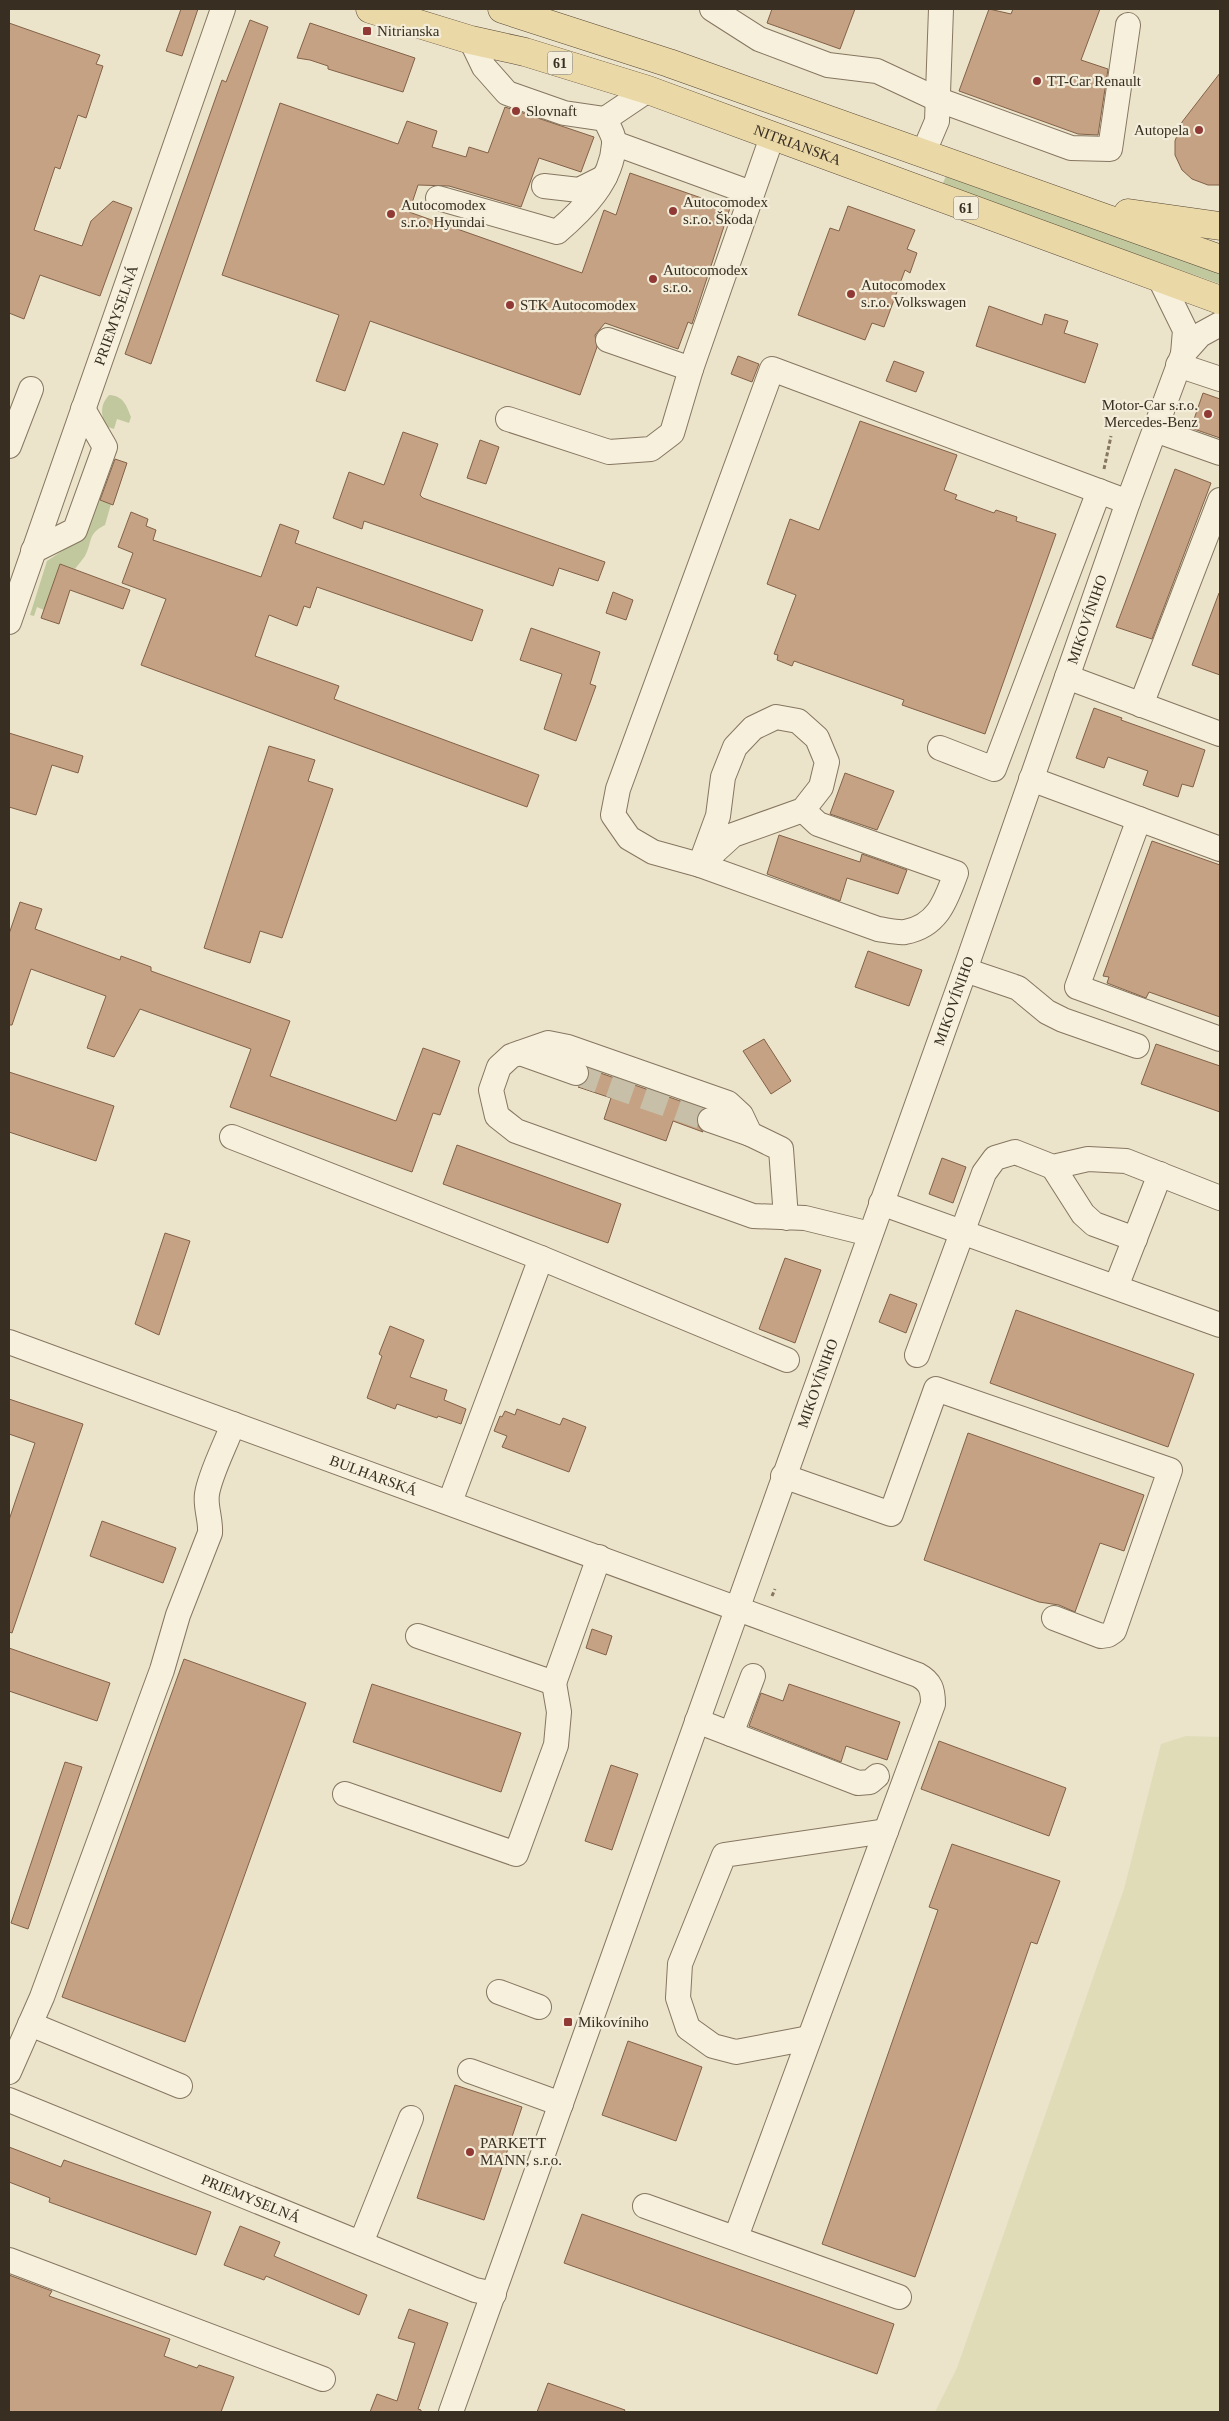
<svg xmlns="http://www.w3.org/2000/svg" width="1229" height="2421" viewBox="0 0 1229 2421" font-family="Georgia,serif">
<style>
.farmland{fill:#e0dcb8}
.green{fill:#c1c89e}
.building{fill:#c5a283;stroke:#836248}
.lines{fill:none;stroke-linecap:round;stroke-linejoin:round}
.minor-tunnel{stroke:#c7bfa8;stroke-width:24;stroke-dasharray:24 12;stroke-linecap:butt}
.minor-casing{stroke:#867660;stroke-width:26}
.major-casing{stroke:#554533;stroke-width:29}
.path{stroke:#867660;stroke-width:3;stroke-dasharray:4 2.5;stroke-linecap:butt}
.minor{stroke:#f6f0dd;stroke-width:24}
.major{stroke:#ead8a6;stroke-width:28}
.poi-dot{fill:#903935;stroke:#f3edd9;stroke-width:2}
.labels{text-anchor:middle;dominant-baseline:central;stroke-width:4.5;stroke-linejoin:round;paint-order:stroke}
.shield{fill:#f3edd9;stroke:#706759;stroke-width:1}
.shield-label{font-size:14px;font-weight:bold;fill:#382e22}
.poi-label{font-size:15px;fill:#382e22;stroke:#f3edd9;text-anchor:start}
.street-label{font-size:15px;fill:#382e22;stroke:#f3edd9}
</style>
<rect width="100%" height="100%" fill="#ebe3ca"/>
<polygon class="farmland" points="1186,1736 1220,1737 1220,2412 935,2412 957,2368 1124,1889 1161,1744"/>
<g class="green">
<polygon points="946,176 1220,273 1220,284 942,185"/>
<path d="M109,395C124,396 126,405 131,417L129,423L117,419L114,429L105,426C101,413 100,405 109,395Z"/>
<path d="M97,499L111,504L105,525C87,534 93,541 85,556C82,560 78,565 75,569L60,564L44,610L37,607L34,616L30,615L47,561L83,537Z"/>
</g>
<g class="building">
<polygon points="181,9 198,9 182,56 166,51"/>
<polygon points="772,9 855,9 840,49 767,23"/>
<polygon points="989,9 1011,14 1013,9 1100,9 1081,60 1108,69 1098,135 1078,134 959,91"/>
<polygon points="250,20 268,27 151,364 125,354 222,80 226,82"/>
<polygon points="9,23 100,55 96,64 103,66 86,118 78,115 60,169 55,167 34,230 82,246 91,221 113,201 132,208 100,296 40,275 24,319 9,313"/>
<polygon points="310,23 415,58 403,92 328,69 328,66 310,60 297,58"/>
<polygon points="1220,73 1220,185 1208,185 1192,179 1182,170 1175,155 1175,141 1182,122"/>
<polygon points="280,103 398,144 407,121 437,131 432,147 466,157 469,147 488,153 505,107 594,137 581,172 539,158 521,207 449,186 418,185 409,212 582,273 604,210 616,215 630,173 730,208 692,324 688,322 678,349 605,323 595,335 597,347 580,395 370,321 345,391 316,381 339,315 222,275"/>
<polygon points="848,206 915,230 907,249 917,253 910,273 905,270 884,327 872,323 865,340 798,315 830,228 839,231"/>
<polygon points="989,306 1042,325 1045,314 1068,321 1064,333 1098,344 1085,383 976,346"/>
<polygon points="738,356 759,364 752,382 731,374"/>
<polygon points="894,361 924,372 916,392 886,381"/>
<polygon points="1203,393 1220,399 1220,438 1191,428"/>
<polygon points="860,421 957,455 944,490 957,495 955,499 994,513 996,510 1017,517 1016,521 1056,534 985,734 902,705 904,700 794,661 792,666 777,660 778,655 774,654 796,595 767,584 790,519 819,530"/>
<polygon points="403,432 438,444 420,495 423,498 605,562 598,581 559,568 553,586 364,521 362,529 333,518 349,472 384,485"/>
<polygon points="480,440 499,447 486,484 467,478"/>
<polygon points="115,459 127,463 113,505 100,500"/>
<polygon points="1175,469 1211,483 1152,639 1116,627"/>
<polygon points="131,512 148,519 146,526 156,530 153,540 261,577 280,524 299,531 295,543 483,610 472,641 317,587 310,608 304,606 297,626 269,615 255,656 339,686 334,699 539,775 527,807 141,665 166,599 122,583 133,553 118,547"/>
<polygon points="60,564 130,590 123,609 70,590 59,624 41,618"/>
<polygon points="613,592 633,600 626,620 606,613"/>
<polygon points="1219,593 1220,593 1220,675 1192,665"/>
<polygon points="531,628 600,652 590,684 596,686 576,741 544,729 562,674 520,660"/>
<polygon points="1094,708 1122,718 1121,720 1205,750 1193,787 1182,784 1178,797 1143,785 1148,771 1108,757 1104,768 1076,758"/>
<polygon points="9,733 83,756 78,773 52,765 36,815 9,807"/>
<polygon points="269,746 315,760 308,781 333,789 282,938 260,931 250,963 204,948"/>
<polygon points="845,773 894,791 877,830 830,814"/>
<polygon points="779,835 860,862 862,854 907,870 898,894 847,878 840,901 767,874"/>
<polygon points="1152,841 1220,865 1220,1017 1149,992 1146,998 1107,983 1109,977 1103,976"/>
<polygon points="20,902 42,909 35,929 120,960 121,956 151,967 151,971 290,1021 270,1076 396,1121 423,1048 460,1061 440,1115 433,1113 412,1172 230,1107 251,1049 140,1009 114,1057 87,1048 106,996 31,969 12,1025 9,1025 9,934"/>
<polygon points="868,951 922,970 909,1006 855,987"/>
<polygon points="764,1039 791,1081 771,1094 743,1051"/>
<polygon points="1156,1044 1220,1066 1220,1112 1141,1084"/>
<polygon points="589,1069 703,1109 697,1115 696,1122 703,1132 673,1121 666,1141 604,1119 611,1098 578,1087 584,1084 589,1078"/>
<polygon points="9,1072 114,1106 96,1161 9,1132"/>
<polygon points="457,1145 621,1204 608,1243 443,1184"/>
<polygon points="942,1158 966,1167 953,1203 929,1194"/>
<polygon points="165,1233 190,1241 159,1335 135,1324"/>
<polygon points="785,1258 821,1270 795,1343 759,1329"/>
<polygon points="890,1294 917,1304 906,1333 879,1322"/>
<polygon points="1016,1310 1194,1374 1168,1447 990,1383"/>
<polygon points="390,1326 424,1340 410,1377 447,1390 444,1400 466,1409 461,1424 438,1416 437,1418 397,1404 395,1409 367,1398 382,1356 379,1354"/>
<polygon points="9,1399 83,1424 12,1633 9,1632 9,1520 35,1443 9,1434"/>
<polygon points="517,1409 560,1425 563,1418 586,1427 569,1472 502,1447 507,1436 494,1431 500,1416 502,1417 505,1411 515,1415"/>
<polygon points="968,1433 1144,1495 1124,1551 1100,1543 1075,1612 1059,1605 1039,1602 924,1560"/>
<polygon points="102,1521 176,1548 163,1583 90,1556"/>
<polygon points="592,1629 612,1636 606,1655 586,1648"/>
<polygon points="9,1648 110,1683 97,1721 9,1691"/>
<polygon points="184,1659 306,1703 185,2042 62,1997"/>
<polygon points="372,1684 521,1733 501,1792 353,1742"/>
<polygon points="789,1684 900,1722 887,1760 846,1746 841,1762 749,1726 761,1693 783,1701"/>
<polygon points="939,1741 1066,1788 1049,1836 921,1789"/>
<polygon points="65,1762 82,1767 28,1929 11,1923"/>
<polygon points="611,1765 638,1774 612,1850 585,1841"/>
<polygon points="952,1844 1060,1881 1037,1944 1031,1942 915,2277 822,2244 938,1910 929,1907"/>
<polygon points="628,2041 702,2067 676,2141 602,2115"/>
<polygon points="455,2085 522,2107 484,2220 417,2198"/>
<polygon points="9,2147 61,2167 64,2160 211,2212 196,2255 49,2202 50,2198 9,2182"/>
<polygon points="582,2214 894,2324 877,2374 564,2263"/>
<polygon points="240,2226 280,2242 274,2256 367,2295 359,2315 266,2276 264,2280 224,2265"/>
<polygon points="9,2275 52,2291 49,2296 170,2339 164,2356 197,2368 199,2365 234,2377 221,2412 9,2412"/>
<polygon points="409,2309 448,2323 418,2409 421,2410 421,2412 370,2412 377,2394 397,2401 415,2343 398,2338"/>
<polygon points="548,2383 625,2410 624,2412 537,2412"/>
</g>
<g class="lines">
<polyline class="minor-tunnel" points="576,1073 710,1120"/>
<defs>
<g id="minor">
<polyline points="712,9 759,39 828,65 877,71 939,100 1071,148 1110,149 1128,25"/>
<polyline points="471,40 484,67 507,93 564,113 605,119 648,90"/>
<polyline points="614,143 751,193"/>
<polyline points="923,154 937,121 941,9"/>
<polyline points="544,186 579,190 605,177"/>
<path d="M438,198L557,232C583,210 612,181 614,144C615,137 608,126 605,119"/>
<polyline points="608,340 691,369"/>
<polyline points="1183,354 1200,335 1220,324"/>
<polyline points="1178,365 1220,379"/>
<polyline points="508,419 609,452 651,449 672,433 691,369 772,137"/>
<polyline points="1155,430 1220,453"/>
<polyline points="9,446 31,389"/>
<polyline points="33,551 75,530 105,447 83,409"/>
<path id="s1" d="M9,622L223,9"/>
<polyline points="1067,677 1220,734"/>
<polyline points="1141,705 1220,500"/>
<polygon points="776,717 798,721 817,738 827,762 821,787 803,810 733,835 700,865 718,816 723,777 735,747 753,728"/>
<polyline points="940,748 994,769 1099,491"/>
<polyline points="1031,779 1220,849"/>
<path d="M803,810L818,824L956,873C946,900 938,926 905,932C897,933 886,930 878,929L700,865L653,852L629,838L613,815L618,789L772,369L1128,502"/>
<polyline points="1139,819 1077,987 1220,1039"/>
<polyline points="965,970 1018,988 1047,1012 1063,1020 1137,1046"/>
<polyline points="520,1053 576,1073"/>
<polyline points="710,1120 750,1134"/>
<polyline points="232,1137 541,1258 787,1360"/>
<polyline points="1053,1167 1083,1214 1094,1224 1135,1239"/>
<polyline points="881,1203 1220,1325"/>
<polyline points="786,1218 781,1149 750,1134 741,1115 728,1103 568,1047 548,1043 511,1056 499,1067 491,1090 497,1116 516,1131 753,1216 805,1218 870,1234"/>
<polyline points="1116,1287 1160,1174"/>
<path id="s2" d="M9,1342L918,1675C931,1682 933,1690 933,1704L736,2237"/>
<polyline points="917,1355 984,1173 995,1158 1015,1152 1053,1167 1088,1159 1126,1161 1220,1198"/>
<polyline points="783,1476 891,1514 936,1389 1170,1470 1114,1631 1108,1635 1101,1636 1054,1618"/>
<polyline points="450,1502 541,1258"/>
<polyline points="418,1636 554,1683 599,1557"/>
<polyline points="697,1721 731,1734 753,1676"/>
<polyline points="731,1734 858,1783 870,1782 877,1776"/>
<polyline points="345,1794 516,1854 556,1745 559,1712 554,1683"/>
<polyline points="499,1992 539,2007"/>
<polyline points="30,2024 180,2086"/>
<polyline points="809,2038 736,2052 713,2046 688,2028 678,1998 680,1964 724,1855 886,1831"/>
<polyline points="470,2071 561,2104"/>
<path d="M9,2072L42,1997L162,1670L178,1615L210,1533C211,1519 205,1507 207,1494C210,1474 226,1444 233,1424"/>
<path id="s3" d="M9,2100L475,2290L494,2294"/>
<polyline points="645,2206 899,2297"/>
<polyline points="361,2243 411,2118"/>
<polyline points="9,2260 323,2379"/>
<path id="s4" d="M451,2412L965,970L1128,502L1183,354L1185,330L1160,279"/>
</g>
<g id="major">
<path id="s5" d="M370,9L471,40L525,52L648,90L1220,300"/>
<polyline points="502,9 669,63 1220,259"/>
<polyline points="1128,213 1220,226"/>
</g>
</defs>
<use href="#minor" class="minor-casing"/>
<use href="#major" class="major-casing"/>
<g class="path">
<polyline points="1104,469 1111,436"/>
<polyline points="772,1596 775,1589"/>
</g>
<use href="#minor" class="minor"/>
<use href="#major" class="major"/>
</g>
<g class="poi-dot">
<rect x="362" y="26" width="10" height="10" rx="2.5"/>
<circle cx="1037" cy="81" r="5"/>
<circle cx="516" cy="111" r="5"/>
<circle cx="1199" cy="130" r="5"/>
<circle cx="673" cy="211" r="5"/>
<circle cx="391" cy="214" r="5"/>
<circle cx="653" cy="279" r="5"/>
<circle cx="851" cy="294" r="5"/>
<circle cx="510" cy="305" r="5"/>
<circle cx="1208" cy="414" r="5"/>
<rect x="563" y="2017" width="10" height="10" rx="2.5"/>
<circle cx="470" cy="2152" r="5"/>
</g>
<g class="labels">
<g class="shield">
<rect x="547.5" y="51.5" width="25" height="23" rx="4"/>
<rect x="953.5" y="196.5" width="25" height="23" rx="4"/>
</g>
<g class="shield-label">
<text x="560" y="63">61</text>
<text x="966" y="208">61</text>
</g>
<g class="poi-label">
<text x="377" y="31">Nitrianska</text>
<text x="1047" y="81">TT-Car Renault</text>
<text x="526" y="111">Slovnaft</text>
<text x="1189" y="130" text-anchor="end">Autopela</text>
<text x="683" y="202">Autocomodex<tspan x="683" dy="17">s.r.o. Škoda</tspan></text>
<text x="401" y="205">Autocomodex<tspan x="401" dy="17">s.r.o. Hyundai</tspan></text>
<text x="663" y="270">Autocomodex<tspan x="663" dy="17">s.r.o.</tspan></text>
<text x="861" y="285">Autocomodex<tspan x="861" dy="17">s.r.o. Volkswagen</tspan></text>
<text x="520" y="305">STK Autocomodex</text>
<text x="1198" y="405" text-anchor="end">Motor-Car s.r.o.<tspan x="1198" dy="17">Mercedes-Benz</tspan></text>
<text x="578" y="2022">Mikovíniho</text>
<text x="480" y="2143">PARKETT<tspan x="480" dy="17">MANN, s.r.o.</tspan></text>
</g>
<g class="street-label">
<text stroke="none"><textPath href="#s5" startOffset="449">NITRIANSKA</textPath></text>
<text stroke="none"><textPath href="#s1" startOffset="325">PRIEMYSELNÁ</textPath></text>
<text stroke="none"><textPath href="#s4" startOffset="1902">MIKOVÍNIHO</textPath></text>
<text stroke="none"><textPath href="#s4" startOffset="1498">MIKOVÍNIHO</textPath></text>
<text stroke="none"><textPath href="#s4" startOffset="1092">MIKOVÍNIHO</textPath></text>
<text stroke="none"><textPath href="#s2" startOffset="388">BULHARSKÁ</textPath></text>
<text stroke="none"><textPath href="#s3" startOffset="261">PRIEMYSELNÁ</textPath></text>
</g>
</g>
<rect width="1229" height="2421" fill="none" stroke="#382e22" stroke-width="20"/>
</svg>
